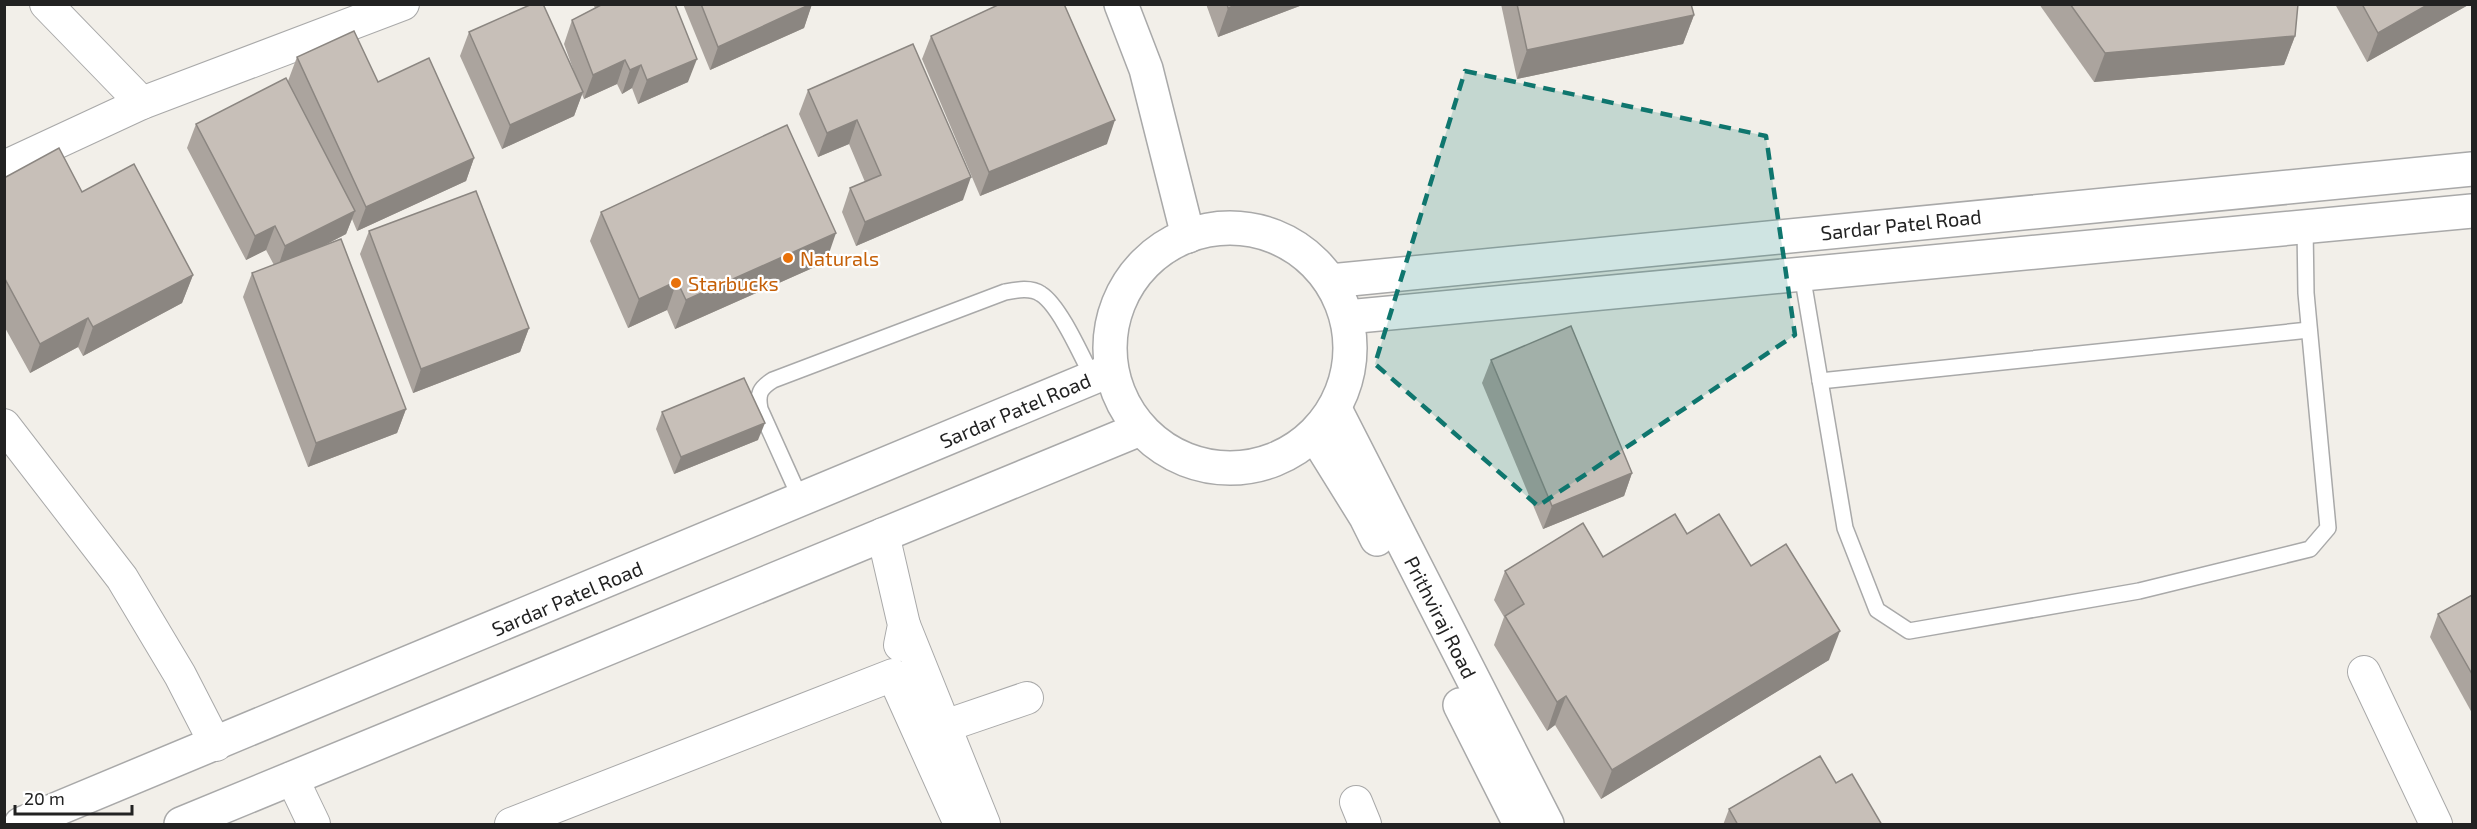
<svg xmlns="http://www.w3.org/2000/svg" width="2477" height="829" viewBox="0 0 2477 829" font-family="'Exo 2',sans-serif">
<style>
.lines{fill:none;stroke-linecap:round;stroke-linejoin:round}
.service-casing{stroke:#a9a9a9;stroke-width:18}
.minor-casing{stroke:#a9a9a9;stroke-width:34}
.tertiary-casing{stroke:#a9a9a9;stroke-width:36}
.service{stroke:#fff;stroke-width:15}
.minor{stroke:#fff;stroke-width:32}
.tertiary{stroke:#fff;stroke-width:33}
.wall{fill:#aba49e}
.shaded-wall{fill:#8b8681}
.building{fill:#c7bfb8;stroke:#8b8681;stroke-width:1.5}
.marked{fill:#0f766e;fill-opacity:0.2;stroke:#0f766e;stroke-width:4.5;stroke-dasharray:12 8;stroke-linejoin:round}
.food-dot{fill:#e8710a;stroke:#fff;stroke-width:2}
.labels{text-anchor:middle;dominant-baseline:central;stroke-width:4.5;stroke-linejoin:round;paint-order:stroke}
.street-label{font-size:20px;fill:#222;stroke:#fff}
.food-label{font-size:20px;fill:#c56008;stroke:#fff;text-anchor:start}
</style>
<rect width="100%" height="100%" fill="#f2efe9"/>
<g class="lines">
<defs>
<g id="service">
<polyline points="1802,274 1845,528 1877,610 1909,631 2139,591 2310,549 2328,528 2306,293 2305,226"/>
<polyline points="1820,381 2309,330"/>
<path d="M801,500L760,409C757,394 760,388 773,380L1005,292C1016,290 1031,287 1041,294C1060,306 1082,357 1093,378"/>
</g>
<g id="minor">
<polyline points="46,4 142,103"/>
<polyline points="4,167 142,103 403,4"/>
<polyline points="4,425 122,578 180,675 216,745"/>
<polyline points="883,534 904,625 900,645"/>
<polyline points="904,625 984,824"/>
<polyline points="2364,672 2436,824"/>
<polyline points="945,726 1027,698"/>
<polyline points="292,778 314,824"/>
<polyline points="1356,802 1365,824"/>
<polyline points="511,824 893,675 960,824"/>
</g>
<g id="tertiary">
<polyline points="1121,4 1146,69 1188,236"/>
<circle cx="1230" cy="348" r="120"/>
<polyline points="1330,281 2472,169"/>
<polyline points="1347,317 2472,211"/>
<polyline points="1335,409 1547,824"/>
<polyline points="1315,435 1366,517 1377,539"/>
<polyline points="1460,705 1520,824"/>
<polyline points="21,824 1111,370"/>
<polyline points="181,824 1140,429"/>
</g>
</defs>
<use href="#service" class="service-casing"/>
<use href="#minor" class="minor-casing"/>
<use href="#tertiary" class="tertiary-casing"/>
<use href="#service" class="service"/>
<use href="#minor" class="minor"/>
<use href="#tertiary" class="tertiary"/>
</g>
<g class="wall">
<polygon points="593,4 675,4 688,82 638,104 632,88 622,94 617,84 584,99 582,94 574,116 502,149 460,56 469,32 576,77 564,44 572,20 595,8"/>
<polygon points="683,4 812,4 804,28 710,70"/>
<polygon points="1206,4 1305,4 1218,37"/>
<polygon points="1501,4 1691,4 1694,15 1683,44 1517,79"/>
<polygon points="2039,4 2298,4 2295,36 2284,65 2094,82"/>
<polygon points="2335,4 2470,4 2367,62"/>
<polygon points="931,36 1107,144 980,196 922,59"/>
<polygon points="913,44 963,200 856,246 842,212 850,188 865,182 849,144 818,157 799,114 808,90"/>
<polygon points="297,57 378,82 474,158 466,181 357,231 352,219 346,234 323,246 406,409 397,433 308,467 243,297 252,273 274,265 266,250 246,260 187,148 196,124 288,81"/>
<polygon points="4,178 82,192 193,275 182,303 83,356 78,347 30,373 4,326"/>
<polygon points="601,212 826,262 675,329 667,310 628,328 590,241"/>
<polygon points="369,231 529,328 520,352 413,393 360,254"/>
<polygon points="1491,360 1632,473 1624,496 1543,529 1482,383"/>
<polygon points="662,412 758,440 674,474 656,429"/>
<polygon points="1687,534 1751,566 1829,660 1601,799 1555,725 1547,731 1494,645 1504,617 1494,600 1505,571 1603,557"/>
<polygon points="2472,595 2472,713 2430,637 2438,614"/>
<polygon points="1836,783 1882,825 1723,825 1729,809"/>
</g>
<g class="shaded-wall">
<polygon points="811,4 812,4 804,28 710,70 718,47"/>
<polygon points="1238,4 1305,4 1218,37 1228,8"/>
<polygon points="2429,4 2470,4 2367,62 2378,33"/>
<polygon points="1694,15 1683,44 1517,79 1527,50"/>
<polygon points="2295,36 2284,65 2094,82 2105,53"/>
<polygon points="697,59 688,82 638,104 647,80"/>
<polygon points="625,60 617,84 584,99 593,75"/>
<polygon points="641,65 632,88 622,94 630,70"/>
<polygon points="583,92 574,116 502,149 510,125"/>
<polygon points="857,120 849,144 818,157 827,133"/>
<polygon points="1115,120 1107,144 980,196 989,172"/>
<polygon points="474,158 466,181 357,231 366,207"/>
<polygon points="971,177 963,200 856,246 865,222"/>
<polygon points="355,211 346,234 277,270 285,246"/>
<polygon points="275,226 266,250 246,260 255,236"/>
<polygon points="836,233 826,262 675,329 686,300"/>
<polygon points="193,275 182,303 83,356 93,327"/>
<polygon points="677,281 667,310 628,328 639,299"/>
<polygon points="88,318 78,347 30,373 40,344"/>
<polygon points="529,328 520,352 413,393 421,369"/>
<polygon points="406,409 397,433 308,467 316,443"/>
<polygon points="765,423 758,440 674,474 681,457"/>
<polygon points="1632,473 1624,496 1543,529 1552,506"/>
<polygon points="1840,631 1829,660 1601,799 1612,770"/>
<polygon points="1566,696 1555,725 1547,731 1557,702"/>
</g>
<g class="building">
<polygon points="532,4 543,4 583,92 510,125 469,32"/>
<polygon points="603,4 675,4 697,59 647,80 641,65 630,70 625,60 593,75 572,20"/>
<polygon points="701,4 811,4 718,47"/>
<polygon points="1000,4 1064,4 1115,120 989,172 931,36"/>
<polygon points="1227,4 1238,4 1228,8"/>
<polygon points="1517,4 1691,4 1694,15 1527,50"/>
<polygon points="2070,4 2298,4 2295,36 2105,53"/>
<polygon points="2362,4 2429,4 2378,33"/>
<polygon points="354,31 378,82 429,58 474,158 366,207 297,57"/>
<polygon points="913,44 971,177 865,222 850,188 881,175 857,120 827,133 808,90"/>
<polygon points="286,78 355,211 285,246 275,226 255,236 196,124"/>
<polygon points="787,125 836,233 686,300 677,281 639,299 601,212"/>
<polygon points="59,148 82,192 134,164 193,275 93,327 88,318 40,344 4,277 4,178"/>
<polygon points="476,191 529,328 421,369 369,231"/>
<polygon points="341,239 406,409 316,443 252,273"/>
<polygon points="1571,326 1632,473 1552,506 1491,360"/>
<polygon points="744,378 765,423 681,457 662,412"/>
<polygon points="1675,514 1687,534 1719,514 1751,566 1786,544 1840,631 1612,770 1566,696 1557,702 1505,616 1524,604 1505,571 1583,523 1603,557"/>
<polygon points="2472,595 2472,674 2438,614"/>
<polygon points="1820,756 1836,783 1852,774 1882,825 1738,825 1729,809"/>
</g>
<path class="marked" d="M1465,71L1766,136L1795,335L1538,506L1375,364Z"/>
<g class="food-dot">
<circle cx="788" cy="258" r="6"/>
<circle cx="676" cy="283" r="6"/>
</g>
<g class="labels">
<g class="street-label">
<text transform="translate(1901 224) rotate(-6)">Sardar Patel Road</text>
<text transform="translate(1015 410) rotate(-23)">Sardar Patel Road</text>
<text transform="translate(567 598) rotate(-23)">Sardar Patel Road</text>
<text transform="translate(1441 617) rotate(63)">Prithviraj Road</text>
</g>
<g class="food-label">
<text x="800" y="258">Naturals</text>
<text x="688" y="283">Starbucks</text>
</g>
</g>
<rect width="2477" height="829" fill="none" stroke="#222222" stroke-width="12"/>
<path d="M15 805v9h117v-9" fill="none" stroke="#222222" stroke-width="3"/>
<text x="24" y="805" font-size="18" fill="#222222" stroke="#ffffff" stroke-width="4.5" paint-order="stroke">20 m</text>
</svg>
